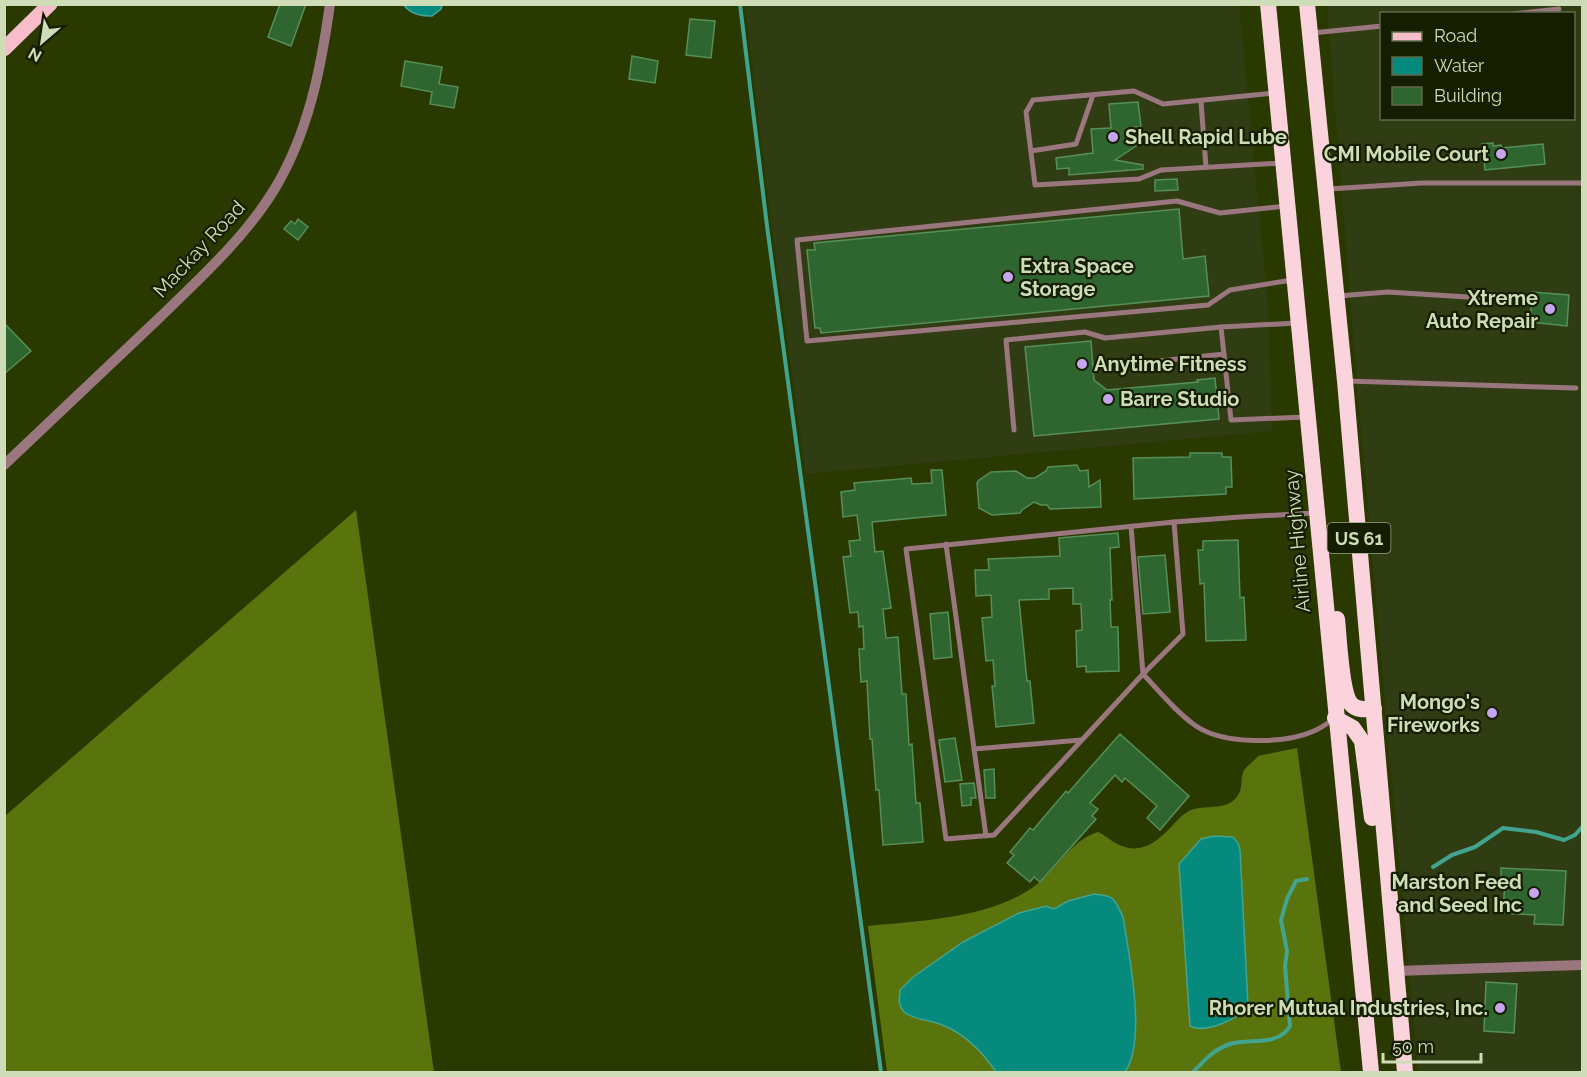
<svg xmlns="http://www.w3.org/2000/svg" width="1587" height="1077" viewBox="0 0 1587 1077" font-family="Raleway,sans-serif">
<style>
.built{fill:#303d12;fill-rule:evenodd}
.forest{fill:#5a740d}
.water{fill:#068a7e;stroke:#42a38f;stroke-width:1.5}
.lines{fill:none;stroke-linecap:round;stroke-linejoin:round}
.stream{stroke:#42a38f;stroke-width:4}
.building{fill:#2f6630;stroke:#568f57;stroke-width:1.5}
.service{stroke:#9a767e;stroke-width:5}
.minor{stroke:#9a767e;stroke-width:10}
.primary{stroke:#f8bdca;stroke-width:15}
.trunk{stroke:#fad3dc;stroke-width:16}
.poi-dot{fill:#c6a6f0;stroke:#151e01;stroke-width:2}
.labels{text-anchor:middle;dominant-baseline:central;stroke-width:4.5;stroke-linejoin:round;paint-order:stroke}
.shield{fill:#151e01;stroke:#96a380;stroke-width:1.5}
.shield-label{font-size:18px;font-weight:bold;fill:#cedcb7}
.poi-label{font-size:20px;font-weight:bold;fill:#cedcb7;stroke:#151e01;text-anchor:end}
.street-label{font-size:20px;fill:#cedcb7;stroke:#151e01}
</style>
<rect width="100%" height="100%" fill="#2a3900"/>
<g class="built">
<polygon points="745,5 1239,5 1268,306 1272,431 806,474 772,228"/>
<path d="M1327,5H1582V1072H1418L1360,420ZM1382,14H1574V118H1382Z"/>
</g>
<g class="forest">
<polygon points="356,510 434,1072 5,1072 5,816"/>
<path d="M1297,748L1341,1072H887L868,926C922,921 993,918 1036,885C1058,868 1071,840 1098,832C1105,835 1111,841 1117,844C1139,855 1155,844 1170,828C1176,822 1182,814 1191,810C1205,805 1224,810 1235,799C1244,789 1240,783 1243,773C1244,767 1254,762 1258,756Z"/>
</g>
<g class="water">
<path d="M404,5H442L441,9L432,16C421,16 410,14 404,5Z"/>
<path d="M1214,836L1233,837L1238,843L1240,850L1248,1005C1240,1019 1205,1034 1190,1026L1179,864L1201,839Z"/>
<path d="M1094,894C1115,896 1114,898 1123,917C1129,955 1147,1041 1125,1072H996C982,1051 964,1033 940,1024C929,1020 912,1019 904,1012C898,1005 899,999 900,990L912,978L963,942L1019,913L1046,906L1054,909L1068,901Z"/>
</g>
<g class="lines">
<g class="stream">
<polyline points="740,4 767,226 881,1072"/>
<polyline points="1433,867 1452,855 1475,847 1503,828 1536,832 1564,840 1575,835 1582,827"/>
<path d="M1193,1072C1204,1061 1214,1049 1230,1044C1250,1038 1278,1047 1290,1026L1285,966L1287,951L1281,920L1287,899L1296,881L1307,879"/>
</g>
</g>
<g class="building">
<polygon points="280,4 306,4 291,46 268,37"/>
<polygon points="690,19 715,21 711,58 686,55"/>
<polygon points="632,56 658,61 655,83 629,79"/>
<polygon points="405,61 442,67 439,84 458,87 454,108 430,104 432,92 401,86"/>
<polygon points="1138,102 1141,127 1134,127 1136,146 1115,160 1143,165 1143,169 1069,175 1069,168 1057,169 1056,158 1093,153 1091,129 1111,128 1109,104"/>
<polygon points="1493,143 1493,146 1501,145 1502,148 1543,144 1545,164 1485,170 1482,144"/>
<polygon points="1177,179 1178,190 1155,191 1155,180"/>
<polygon points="1179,209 1183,259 1205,256 1209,296 821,333 820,328 815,328 807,250 815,250 814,243"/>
<polygon points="298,219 308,227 298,240 284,229 291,221 295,224"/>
<polygon points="1532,292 1569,295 1567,326 1530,322"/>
<polygon points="4,323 31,351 4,374"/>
<polygon points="1091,341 1094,380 1107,390 1198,382 1197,380 1215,378 1219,419 1034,436 1025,347"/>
<polygon points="1190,453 1222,453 1222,457 1231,457 1232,487 1226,487 1226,494 1134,499 1133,458 1190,457"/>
<polygon points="1077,465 1080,471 1088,470 1089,487 1100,480 1101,507 1050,509 1047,505 1041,505 1034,502 1022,510 1020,513 992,515 979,508 977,483 979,480 991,472 1016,471 1027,478 1035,478 1046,471 1048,467"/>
<polygon points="931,470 942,470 946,515 872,522 875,552 883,551 891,608 883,609 886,638 898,637 902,694 906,694 909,745 912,744 916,803 920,803 923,842 883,845 879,790 876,790 872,739 870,739 867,681 861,682 859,649 864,649 863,626 859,627 858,612 850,613 843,557 851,556 849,541 860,540 857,515 843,517 841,492 855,490 854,483 911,478 912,484 932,483"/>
<polygon points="1118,533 1119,547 1110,548 1112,600 1110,600 1111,627 1118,627 1119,671 1086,672 1086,666 1077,667 1076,631 1082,630 1081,604 1073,604 1073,588 1049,589 1049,599 1019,600 1027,681 1030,681 1034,723 996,727 992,686 995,686 993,660 986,661 982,618 992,617 991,595 976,596 975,570 989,570 988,559 1060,556 1059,538"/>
<polygon points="1238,540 1240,598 1244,597 1246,640 1206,641 1204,583 1200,584 1198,550 1203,550 1203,541"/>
<polygon points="1165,555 1170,612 1143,614 1138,557"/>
<polygon points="948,612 952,657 934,659 930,614"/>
<polygon points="1120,734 1189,796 1160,830 1147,818 1157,806 1125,778 1122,782 1115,775 1090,803 1098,809 1092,816 1096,819 1040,882 1034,877 1030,882 1007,863 1014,855 1010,852 1030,828 1033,830 1066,791 1068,793"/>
<polygon points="955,738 962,780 945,782 939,740"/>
<polygon points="994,769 995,798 986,798 984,770"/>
<polygon points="974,783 976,798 971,798 971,805 962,806 960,784"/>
<polygon points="1501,868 1566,871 1563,925 1534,924 1535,915 1503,913 1505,879 1501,879"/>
<polygon points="1486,982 1517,984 1514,1033 1484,1031"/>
</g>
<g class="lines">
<g class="service">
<polyline points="1512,14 1559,9"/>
<polyline points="1312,33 1382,26"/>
<polyline points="1275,93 1163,104 1134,91 1033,100 1026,112 1035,185 1139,179 1161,170 1282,163"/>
<polyline points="1201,102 1206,167"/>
<polyline points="1031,151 1076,144 1093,95"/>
<polyline points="1329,189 1422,183 1582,183"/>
<polyline points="1286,206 1220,213 1177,201 797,240 807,341 1208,305 1230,290 1292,280"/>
<polyline points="1338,296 1388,292 1515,300"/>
<polyline points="1296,323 1221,327 1231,420 1305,417"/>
<polyline points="1113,366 1224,354"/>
<polyline points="1346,381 1576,388"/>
<polyline points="1014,430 1006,340 1085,332 1105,338 1221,327"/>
<polyline points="1174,522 1240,517 1314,513"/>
<path d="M1131,526L1143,674L994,835L946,839L906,549L1174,522L1183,634L1143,674C1160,692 1176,712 1196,726C1224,745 1285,744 1314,731C1321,728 1328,723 1334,719"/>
<polyline points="946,544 986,836"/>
<polyline points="974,749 1081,740"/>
</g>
<g class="minor">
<path d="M4,465C55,417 105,369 156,321C198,280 243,240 274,190C308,134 321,69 330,4"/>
<polyline points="1396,971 1582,965"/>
</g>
<polyline class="primary" points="4,49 50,4"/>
<g class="trunk">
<polyline points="1268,4 1371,1072"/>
<polyline points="1307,4 1345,381 1405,1072"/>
<path d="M1337,619C1339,637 1341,693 1351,704C1357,711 1366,709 1374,709"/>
<polyline points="1335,718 1353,728 1362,741 1372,818"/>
</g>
</g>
<g class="poi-dot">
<circle cx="1113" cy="137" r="6"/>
<circle cx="1501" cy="154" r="6"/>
<circle cx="1008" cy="277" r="6"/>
<circle cx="1550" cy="309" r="6"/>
<circle cx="1082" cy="364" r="6"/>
<circle cx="1108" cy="399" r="6"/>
<circle cx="1492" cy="713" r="6"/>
<circle cx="1534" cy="893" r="6"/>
<circle cx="1500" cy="1008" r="6"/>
</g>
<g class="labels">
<rect class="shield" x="1327.5" y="523" width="63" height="30" rx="4.5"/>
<g class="shield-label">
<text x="1359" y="538">US 61</text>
</g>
<g class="poi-label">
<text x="1125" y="137" text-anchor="start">Shell Rapid Lube</text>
<text x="1489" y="154">CMI Mobile Court</text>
<text x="1020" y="266" text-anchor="start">Extra Space<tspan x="1020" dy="23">Storage</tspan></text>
<text x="1538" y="298">Xtreme<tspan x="1538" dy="23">Auto Repair</tspan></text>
<text x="1094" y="364" text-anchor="start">Anytime Fitness</text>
<text x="1120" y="399" text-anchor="start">Barre Studio</text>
<text x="1480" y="702">Mongo's<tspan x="1480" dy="23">Fireworks</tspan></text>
<text x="1522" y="882">Marston Feed<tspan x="1522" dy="23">and Seed Inc</tspan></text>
<text x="1488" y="1008">Rhorer Mutual Industries, Inc.</text>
</g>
<g class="street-label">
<text transform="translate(199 249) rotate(-47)">Mackay Road</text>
<text transform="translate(1297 541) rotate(-95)">Airline Highway</text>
</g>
</g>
<rect width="1587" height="1077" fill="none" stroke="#cedcb7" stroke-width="12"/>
<rect x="1380" y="12" width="195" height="108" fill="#151e01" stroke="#5f6a4a" stroke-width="1.5"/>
<rect x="1392" y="32" width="30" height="9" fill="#f8bdca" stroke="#5f6a4a" stroke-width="1.5"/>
<text x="1434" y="42" font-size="18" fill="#cedcb7">Road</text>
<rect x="1392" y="57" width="30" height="18" fill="#068a7e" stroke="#5f6a4a" stroke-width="1.5"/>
<text x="1434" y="72" font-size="18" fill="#cedcb7">Water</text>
<rect x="1392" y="87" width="30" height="18" fill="#2f6630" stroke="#5f6a4a" stroke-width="1.5"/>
<text x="1434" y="102" font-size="18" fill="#cedcb7">Building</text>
<g transform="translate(42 42) rotate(209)" stroke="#151e01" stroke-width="4.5" paint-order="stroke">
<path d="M0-4.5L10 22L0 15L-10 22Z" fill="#cedcb7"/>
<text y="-9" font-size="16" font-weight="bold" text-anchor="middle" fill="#cedcb7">N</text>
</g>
<path d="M1383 1053v9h98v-9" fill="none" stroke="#cedcb7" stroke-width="3"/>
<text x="1392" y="1053" font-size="18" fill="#cedcb7" stroke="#151e01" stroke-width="4.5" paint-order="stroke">50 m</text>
</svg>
